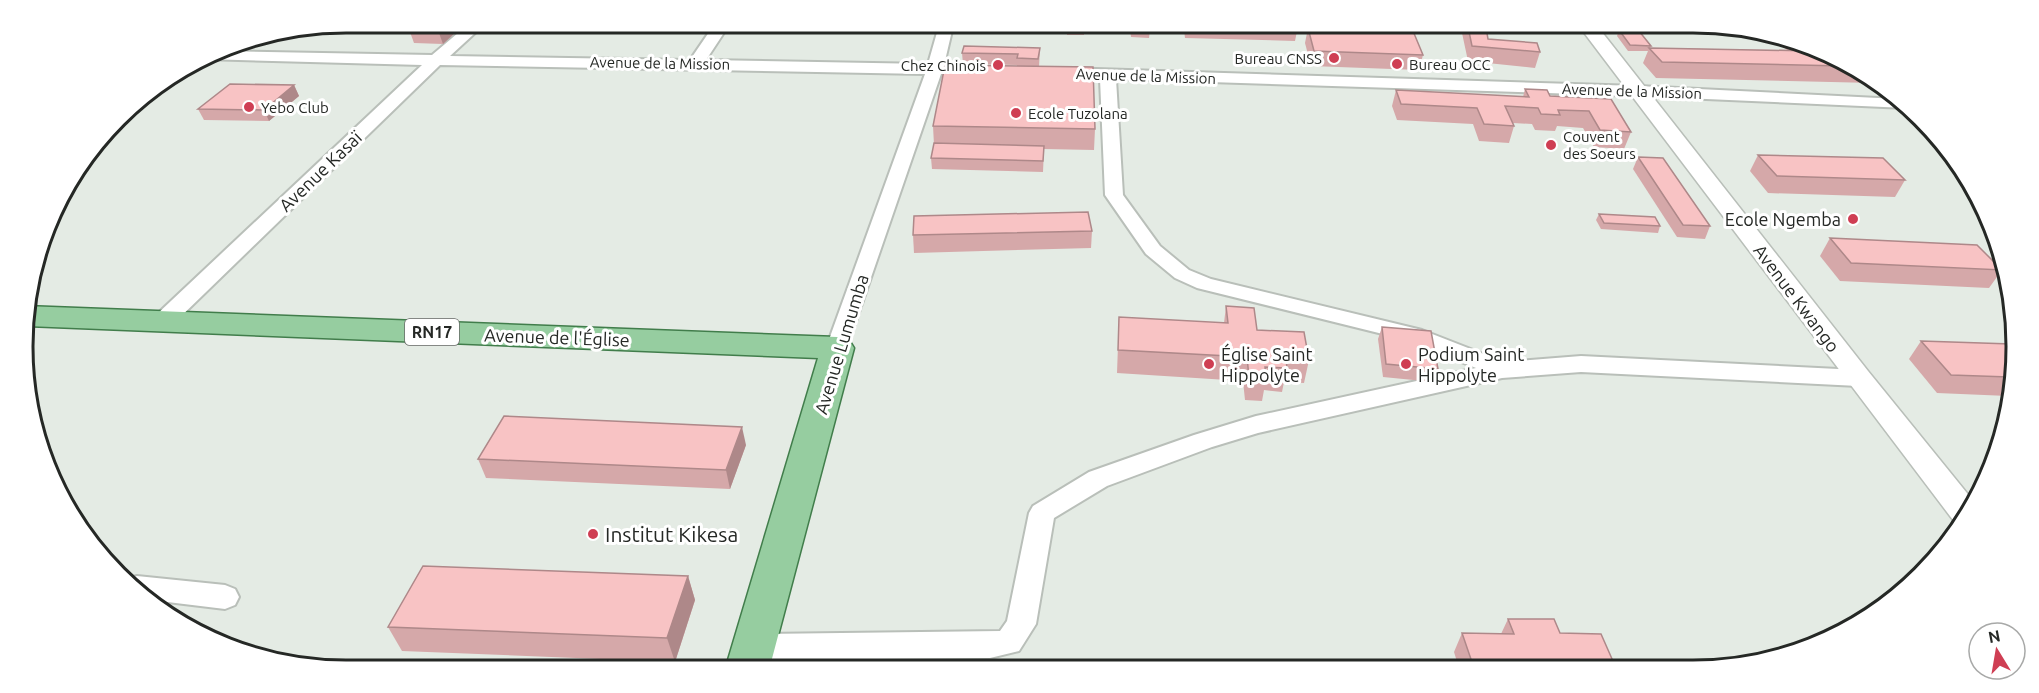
<svg xmlns="http://www.w3.org/2000/svg" width="2039" height="693" viewBox="0 0 2039 693" font-family="Ubuntu,sans-serif">
<style>
.lines{fill:none;stroke-linecap:round;stroke-linejoin:round}
.minor-casing{stroke:#b9bfb9;stroke-width:4}
.tertiary-casing{stroke:#b9bfb9;stroke-width:3}
.primary-casing{stroke:#417d4b;stroke-width:3}
.minor{fill:#fff;fill-rule:evenodd}
.tertiary{fill:#fff;fill-rule:evenodd}
.primary{fill:#96cda0;fill-rule:evenodd}
.wall{fill:#d5a8a9}
.shaded-wall{fill:#ae8889}
.building{fill:#f8c3c4;stroke:#ae8889;stroke-width:1.5}
.poi-dot{fill:#cf3e53;stroke:#fff;stroke-width:2}
.labels{text-anchor:middle;dominant-baseline:central;stroke-width:6;stroke-linejoin:round;paint-order:stroke}
.far-poi-label{font-size:15px;fill:#252825;stroke:#fff;text-anchor:start}
.far-street-label{font-size:15px;fill:#252825;stroke:#fff}
.shield{fill:#fff;stroke:#666866;stroke-width:1.5}
.shield-label{font-size:16px;font-weight:bold;fill:#252825}
.street-label{font-size:18px;fill:#252825;stroke:#fff}
.poi-label{font-size:18px;fill:#252825;stroke:#fff;text-anchor:start}
.near-poi-label{font-size:21px;fill:#252825;stroke:#fff;text-anchor:start}
.rim{fill:none;stroke:#252825;stroke-width:3}
</style>
<rect width="100%" height="100%" fill="#e4ebe4"/>
<g class="lines">
<defs>
<g id="minor">
<polygon points="471,22 487,22 450,56 690,60 716,22 731,22 706,60 928,64 940,22 954,22 944,65 974,65 982,70 974,75 941,74 845,353 837,355 829,353 826,348 925,74 440,65 171,326 163,328 155,326 152,321 155,316 422,65 203,59 216,51 432,55"/>
<polygon points="1064,68 1638,86 1898,99 1906,108 1638,96 1116,79 1123,195 1160,246 1189,270 1211,279 1422,330 1504,362 1581,356 1858,370 1866,373 1870,378 1866,383 1858,386 1581,372 1502,378 1258,433 1212,447 1107,486 1054,518 1036,624 1019,651 990,658 753,660 742,656 738,647 742,638 753,634 1000,631 1007,621 1029,513 1033,506 1089,472 1194,435 1256,416 1476,368 1407,340 1197,288 1175,278 1146,254 1105,195 1100,79 1058,76 1056,73 1058,70"/>
<polygon points="137,576 225,585 235,589 239,597 235,605 225,609 151,600 129,578"/>
</g>
<polygon id="tertiary" points="1576,22 1594,22 1868,371 1975,503 1960,525 1956,524"/>
<polygon id="primary" points="25,306 837,337 849,340 854,348 769,670 725,670 818,358 27,326"/>
</defs>
<use href="#minor" class="minor-casing"/>
<use href="#tertiary" class="tertiary-casing"/>
<use href="#primary" class="primary-casing"/>
<use href="#minor" class="minor"/>
<use href="#tertiary" class="tertiary"/>
<use href="#primary" class="primary"/>
</g>
<g class="wall">
<polygon points="422,22 454,22 457,31 443,44 414,43 410,32"/>
<polygon points="781,22 845,22 843,27 781,26"/>
<rect x="1067" y="22" width="17" height="13"/>
<polygon points="1129,22 1151,22 1149,38 1131,37"/>
<polygon points="1183,22 1297,22 1298,26 1295,41 1185,38"/>
<polygon points="1445,22 1485,22 1488,39 1540,52 1535,68 1468,61 1462,33 1447,32"/>
<polygon points="1308,28 1423,55 1419,70 1311,66 1305,43"/>
<polygon points="1619,30 1651,46 1650,48 1787,50 1765,32 1776,33 1874,82 1873,83 1656,78 1643,63 1648,51 1628,51 1617,36"/>
<polygon points="1040,48 1039,67 1095,129 1094,150 1044,149 1043,172 932,169 931,158 934,145 933,126 1017,66 1017,65 963,64 962,53"/>
<polygon points="294,85 299,96 269,121 204,120 198,109"/>
<polygon points="1525,89 1550,96 1611,99 1631,132 1624,149 1594,147 1583,128 1557,126 1555,131 1535,130 1532,124 1513,123 1514,126 1509,143 1479,141 1473,124 1397,120 1392,106 1396,90 1523,97"/>
<polygon points="1758,155 1905,180 1895,197 1768,193 1750,171"/>
<polygon points="1638,157 1710,226 1705,239 1677,237 1633,169"/>
<polygon points="1599,214 1660,226 1658,233 1601,229 1596,220"/>
<polygon points="1092,231 1091,248 914,253 913,235"/>
<polygon points="1830,238 2002,270 1989,288 1840,281 1820,256"/>
<polygon points="1226,306 1257,330 1309,360 1304,383 1284,382 1282,392 1264,390 1262,401 1245,400 1243,381 1117,373 1119,317 1224,323"/>
<polygon points="1382,327 1438,369 1434,382 1383,377 1378,339"/>
<polygon points="1921,341 2011,344 2008,396 1937,393 1909,359"/>
<polygon points="746,445 730,489 486,478 478,459"/>
<polygon points="688,576 695,600 675,662 402,651 388,627"/>
<polygon points="1508,619 1560,633 1616,668 1459,668 1454,652 1462,633 1501,634"/>
</g>
<g class="shaded-wall">
<polygon points="451,22 454,22 457,31 443,44 439,33"/>
<polygon points="294,85 299,96 269,121 264,110"/>
<polygon points="742,427 746,445 730,489 726,470"/>
<polygon points="688,576 695,600 675,662 667,638"/>
</g>
<g class="building">
<polygon points="422,22 451,22 439,33 410,32"/>
<polygon points="1187,22 1297,22 1298,26 1187,23"/>
<polygon points="1467,22 1485,22 1488,39 1537,43 1540,52 1472,46"/>
<polygon points="1308,28 1413,31 1423,55 1314,51"/>
<polygon points="1619,30 1639,31 1651,46 1630,45"/>
<polygon points="964,46 1040,48 1038,59 1017,58 1018,54 962,53"/>
<polygon points="1649,48 1812,51 1843,66 1662,62"/>
<polygon points="945,65 1093,67 1095,129 933,126"/>
<polygon points="230,84 294,85 264,110 198,109"/>
<polygon points="1525,89 1547,90 1550,96 1611,99 1631,132 1600,130 1589,111 1558,110 1560,115 1541,114 1538,108 1505,106 1514,126 1484,124 1477,108 1401,104 1396,90 1529,97"/>
<polygon points="934,143 1044,146 1043,161 931,158"/>
<polygon points="1758,155 1883,158 1905,180 1777,176"/>
<polygon points="1638,157 1663,158 1710,226 1683,225"/>
<polygon points="1088,212 1092,231 913,235 914,216"/>
<polygon points="1599,214 1655,217 1660,226 1604,223"/>
<polygon points="1830,238 1977,245 2002,270 1851,263"/>
<polygon points="1226,306 1254,308 1257,330 1304,332 1309,360 1286,359 1287,368 1265,367 1266,378 1249,377 1247,357 1118,350 1119,317 1228,323"/>
<polygon points="1382,327 1431,331 1438,369 1386,364"/>
<polygon points="1921,341 2011,344 2009,377 1951,375"/>
<polygon points="504,416 742,427 726,470 478,459"/>
<polygon points="423,566 688,576 667,638 388,627"/>
<polygon points="1508,619 1554,619 1560,633 1601,634 1616,668 1474,668 1462,633 1514,634"/>
</g>
<g class="poi-dot">
<circle cx="1334" cy="58" r="6"/>
<circle cx="1397" cy="64" r="6"/>
<circle cx="998" cy="65" r="6"/>
<circle cx="249" cy="107" r="6"/>
<circle cx="1016" cy="113" r="6"/>
<circle cx="1551" cy="145" r="6"/>
<circle cx="1853" cy="219" r="6"/>
<circle cx="1209" cy="364" r="6"/>
<circle cx="1406" cy="364" r="6"/>
<circle cx="593" cy="534" r="6"/>
</g>
<g class="labels">
<g class="far-poi-label">
<text x="1322" y="58" text-anchor="end">Bureau CNSS</text>
<text x="1409" y="64">Bureau OCC</text>
<text x="986" y="65" text-anchor="end">Chez Chinois</text>
<text x="261" y="107">Yebo Club</text>
<text x="1028" y="113">Ecole Tuzolana</text>
<text x="1563" y="136">Couvent<tspan x="1563" dy="17">des Soeurs</tspan></text>
</g>
<g class="far-street-label">
<text transform="translate(660 63) rotate(1)">Avenue de la Mission</text>
<text transform="translate(1146 76) rotate(2)">Avenue de la Mission</text>
<text transform="translate(1632 91) rotate(2)">Avenue de la Mission</text>
</g>
<rect class="shield" x="405" y="319" width="54" height="26" rx="4.5"/>
<g class="shield-label">
<text x="432" y="332">RN17</text>
</g>
<g class="street-label">
<text transform="translate(320 171) rotate(-44)">Avenue Kasaï</text>
<text transform="translate(1797 298) rotate(53)">Avenue Kwango</text>
<text transform="translate(557 337) rotate(2)">Avenue de l'Église</text>
<text transform="translate(841 344) rotate(-73)">Avenue Lumumba</text>
</g>
<g class="poi-label">
<text x="1841" y="219" text-anchor="end">Ecole Ngemba</text>
<text x="1221" y="354">Église Saint<tspan x="1221" dy="21">Hippolyte</tspan></text>
<text x="1418" y="354">Podium Saint<tspan x="1418" dy="21">Hippolyte</tspan></text>
</g>
<g class="near-poi-label">
<text x="605" y="534">Institut Kikesa</text>
</g>
</g>
<path d="M0 0H2039V693H0ZM346 33H1693A313 313 0 0 1 2006 346V347A313 313 0 0 1 1693 660H346A313 313 0 0 1 33 347V346A313 313 0 0 1 346 33Z" fill="#fff" fill-rule="evenodd"/>
<path class="rim" d="M346 33H1693A313 313 0 0 1 2006 346V347A313 313 0 0 1 1693 660H346A313 313 0 0 1 33 347V346A313 313 0 0 1 346 33Z"/>
<g transform="translate(1997 651) rotate(349)"><circle r="28" fill="#ffffff" stroke="#a8a9a8" stroke-width="1.5"/>
<path d="M0-4.5L10 22L0 15L-10 22Z" fill="#cf3e53"/>
<text y="-9" font-size="16" font-weight="bold" text-anchor="middle" fill="#252825">N</text>
</g>
</svg>
